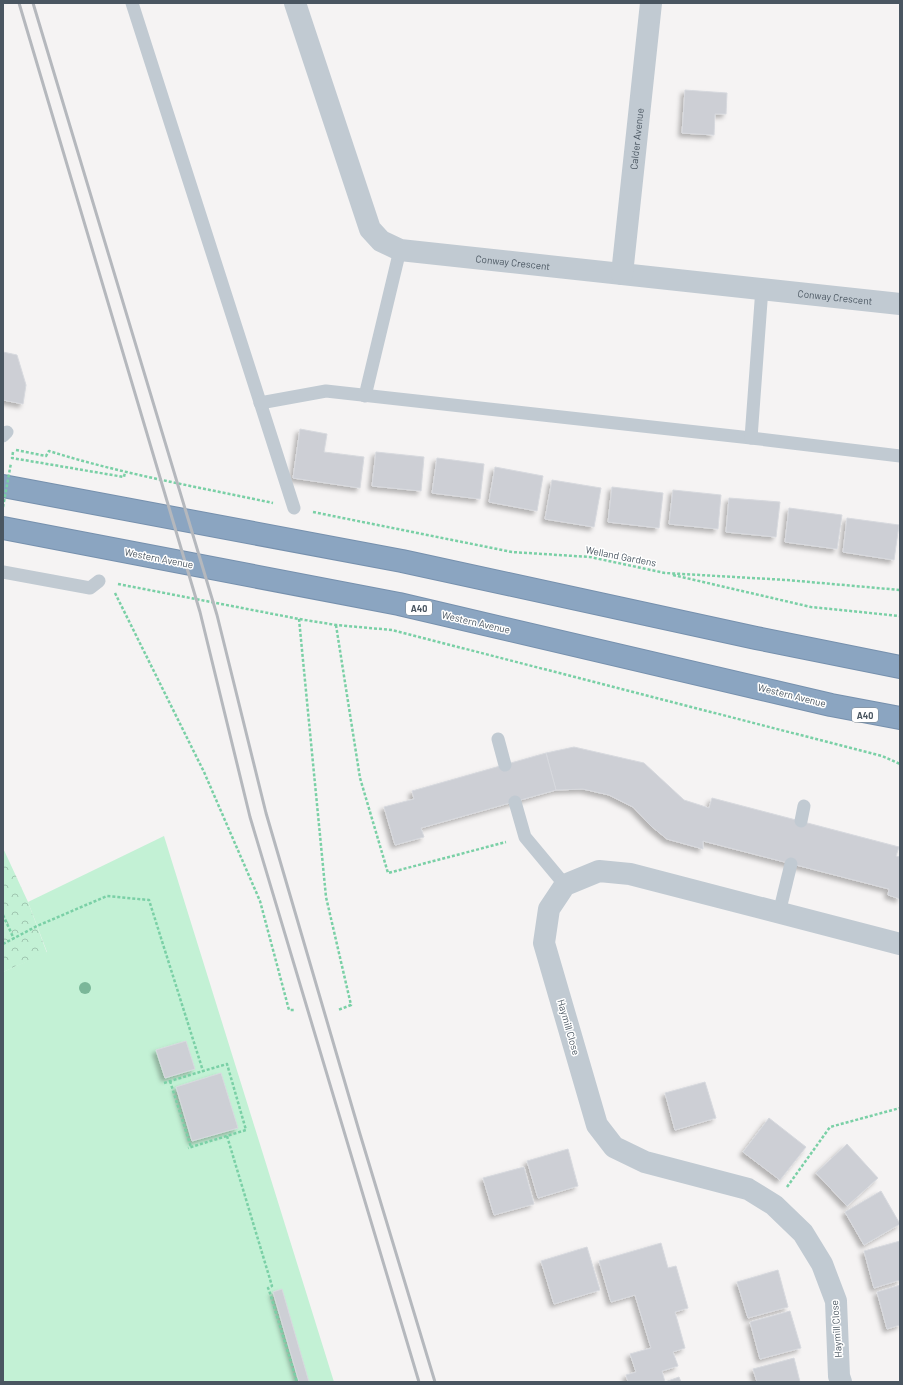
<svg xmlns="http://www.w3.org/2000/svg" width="903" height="1385" viewBox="0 0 903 1385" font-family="Barlow,sans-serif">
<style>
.forest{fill:url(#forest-crowns)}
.pitch{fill:#c3f1d5}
.building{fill:#cdcfd5;stroke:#d7d9de;filter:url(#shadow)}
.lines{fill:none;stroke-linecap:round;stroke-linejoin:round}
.highway-casing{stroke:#7690ad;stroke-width:24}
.path{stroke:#7ad0a6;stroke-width:2.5;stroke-dasharray:3 2;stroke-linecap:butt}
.lane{stroke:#c1cad2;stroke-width:13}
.street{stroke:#c1cad2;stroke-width:22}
.highway{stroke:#8ba5c1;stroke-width:22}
.rail{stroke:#b5b8bd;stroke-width:3}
.path-bridge{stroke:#7ad0a6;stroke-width:2.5;stroke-dasharray:3 2;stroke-linecap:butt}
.tree{fill:#7bb799}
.labels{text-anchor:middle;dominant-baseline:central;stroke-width:3;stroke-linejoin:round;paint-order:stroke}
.shield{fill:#fff;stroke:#808990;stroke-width:1}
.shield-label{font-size:9px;font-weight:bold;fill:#4a5661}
.street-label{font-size:10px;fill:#4a5661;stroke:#fff}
</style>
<defs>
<pattern id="forest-crowns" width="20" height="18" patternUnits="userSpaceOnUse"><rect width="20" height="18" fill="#c3f1d5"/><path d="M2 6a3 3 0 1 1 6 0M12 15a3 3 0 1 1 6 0" fill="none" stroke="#a0c6b0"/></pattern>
<filter id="shadow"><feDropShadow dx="-3.5" dy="3.5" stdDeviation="2" flood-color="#0004"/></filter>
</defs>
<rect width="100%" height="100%" fill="#f5f3f3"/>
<polygon class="forest" points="3,848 28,902 47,953 3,972"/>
<polygon class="pitch" points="164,836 334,1382 3,1382 3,972 47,952 28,902"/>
<g class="building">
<polygon points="685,90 727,93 726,114 715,114 714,135 682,133"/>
<polygon points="3,352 17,355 26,385 23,404 3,400"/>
<polygon points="300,429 327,434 324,452 364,457 360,488 293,478"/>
<polygon points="376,452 424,457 421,491 372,486"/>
<polygon points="437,458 484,464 480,499 432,493"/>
<polygon points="495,467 543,476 537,511 489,502"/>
<polygon points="552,480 601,488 594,527 545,519"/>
<polygon points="612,487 663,493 659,528 608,522"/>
<polygon points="673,490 721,495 718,529 669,524"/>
<polygon points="729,498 780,502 776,537 726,532"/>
<polygon points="789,508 842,515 837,549 785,542"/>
<polygon points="847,518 899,525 894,560 843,552"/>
<polygon points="574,747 644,763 684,800 709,808 712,798 899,847 896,856 900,857 900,899 888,895 889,889 703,841 703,849 667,839 651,826 633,807 609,795 583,789 556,790 546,753"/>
<polygon points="546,753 556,790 421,828 424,837 395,845 384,807 414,799 412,791"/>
<polygon points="186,1041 195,1069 165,1078 156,1050"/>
<polygon points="221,1073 238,1128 192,1141 176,1087"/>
<polygon points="705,1082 716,1118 675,1130 665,1093"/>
<polygon points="769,1118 806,1147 780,1180 743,1152"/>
<polygon points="847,1144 878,1178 847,1206 816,1173"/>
<polygon points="568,1149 578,1186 538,1198 527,1161"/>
<polygon points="524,1167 534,1204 494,1215 483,1178"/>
<polygon points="881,1191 900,1224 864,1245 845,1212"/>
<polygon points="900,1241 900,1280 874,1288 864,1251"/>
<polygon points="661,1243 668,1268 676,1266 688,1308 675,1312 685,1348 673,1352 678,1366 662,1371 665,1382 679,1377 681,1382 628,1382 626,1375 636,1372 630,1354 651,1348 635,1295 611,1302 599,1261"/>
<polygon points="587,1247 600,1290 554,1304 541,1261"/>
<polygon points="778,1270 788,1307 748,1318 737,1282"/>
<polygon points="900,1285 900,1325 887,1329 877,1292"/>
<polygon points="282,1289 309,1382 299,1382 273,1292"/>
<polygon points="790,1311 801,1348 760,1359 750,1322"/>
<polygon points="794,1358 800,1382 757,1382 753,1369"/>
</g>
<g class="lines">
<defs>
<g id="highway">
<polyline points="3,486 402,561 756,638 900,667"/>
<polyline points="3,528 399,604 831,705 900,718"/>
</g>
</defs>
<use href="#highway" class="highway-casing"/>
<g class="path">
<path d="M16,450L46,456L49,451C122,474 198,487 273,503"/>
<polyline points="13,452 12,458 124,477 125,472"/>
<polyline points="313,512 512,552 590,557 665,573 787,580 900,590"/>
<polyline points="673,575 811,607 900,616"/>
<polyline points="118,584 299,619 336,625 392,630 882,756 900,764"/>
<polyline points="115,593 204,772 260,901 289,1010 295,1010"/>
<polyline points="299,619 326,897 351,1005 338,1010"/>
<polyline points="336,625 360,778 388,873 506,842"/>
<polyline points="3,915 14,939"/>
<polyline points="3,944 37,926 107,896 149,900 203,1071 227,1064 246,1130 188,1148"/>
<polyline points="170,1081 191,1147"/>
<polyline points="164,1083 203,1071"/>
<polyline points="227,1136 272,1286 268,1288 269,1290 297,1382"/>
<polyline points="787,1187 830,1127 900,1108"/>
</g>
<g class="lane">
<polyline points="132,3 294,508"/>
<polyline points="365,396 400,250"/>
<polyline points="260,403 326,391 751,438 900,456"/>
<polyline points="3,436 7,432"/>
<polyline points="751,438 762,288"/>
<polyline points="3,572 90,588 99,581"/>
<polyline points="498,739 505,765"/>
<polyline points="515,802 525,837 565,885"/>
<polyline points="801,821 804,806"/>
<polyline points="779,913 791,864"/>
</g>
<g class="street">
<path id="s1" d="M295,3L370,229L381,241L400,250L900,304"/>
<path id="s2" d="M622,274L651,3"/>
<polyline points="841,1382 839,1376 836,1301 822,1264 803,1233 774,1205 748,1189 645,1162 614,1147 597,1125 544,943 549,909 565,885 599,871 630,874 900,944"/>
</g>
<use href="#highway" class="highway"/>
<g class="rail">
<polyline points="19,3 200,612 250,817 419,1382"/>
<polyline points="33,3 217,615 266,813 360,1134 435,1382"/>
</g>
<polyline class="path-bridge" points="3,507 11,463"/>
</g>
<circle class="tree" cx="85" cy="988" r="6"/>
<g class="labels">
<g class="shield">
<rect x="406" y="601" width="26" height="14" rx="3"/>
<rect x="852" y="708" width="26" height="14" rx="3"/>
</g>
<g class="shield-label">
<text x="419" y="608">A40</text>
<text x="865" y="715">A40</text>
</g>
<g class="street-label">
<text stroke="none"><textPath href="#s2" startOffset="136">Calder Avenue</textPath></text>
<text stroke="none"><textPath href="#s1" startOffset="389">Conway Crescent</textPath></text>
<text stroke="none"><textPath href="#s1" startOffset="713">Conway Crescent</textPath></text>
<text transform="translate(621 556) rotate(11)">Welland Gardens</text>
<text transform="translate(159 558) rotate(11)">Western Avenue</text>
<text transform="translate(476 622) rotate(13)">Western Avenue</text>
<text transform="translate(792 695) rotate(14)">Western Avenue</text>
<text transform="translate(569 1027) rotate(74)">Haymill Close</text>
<text transform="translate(836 1329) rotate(-94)">Haymill Close</text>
</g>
</g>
<rect width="903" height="1385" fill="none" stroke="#4a5661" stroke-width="8"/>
</svg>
